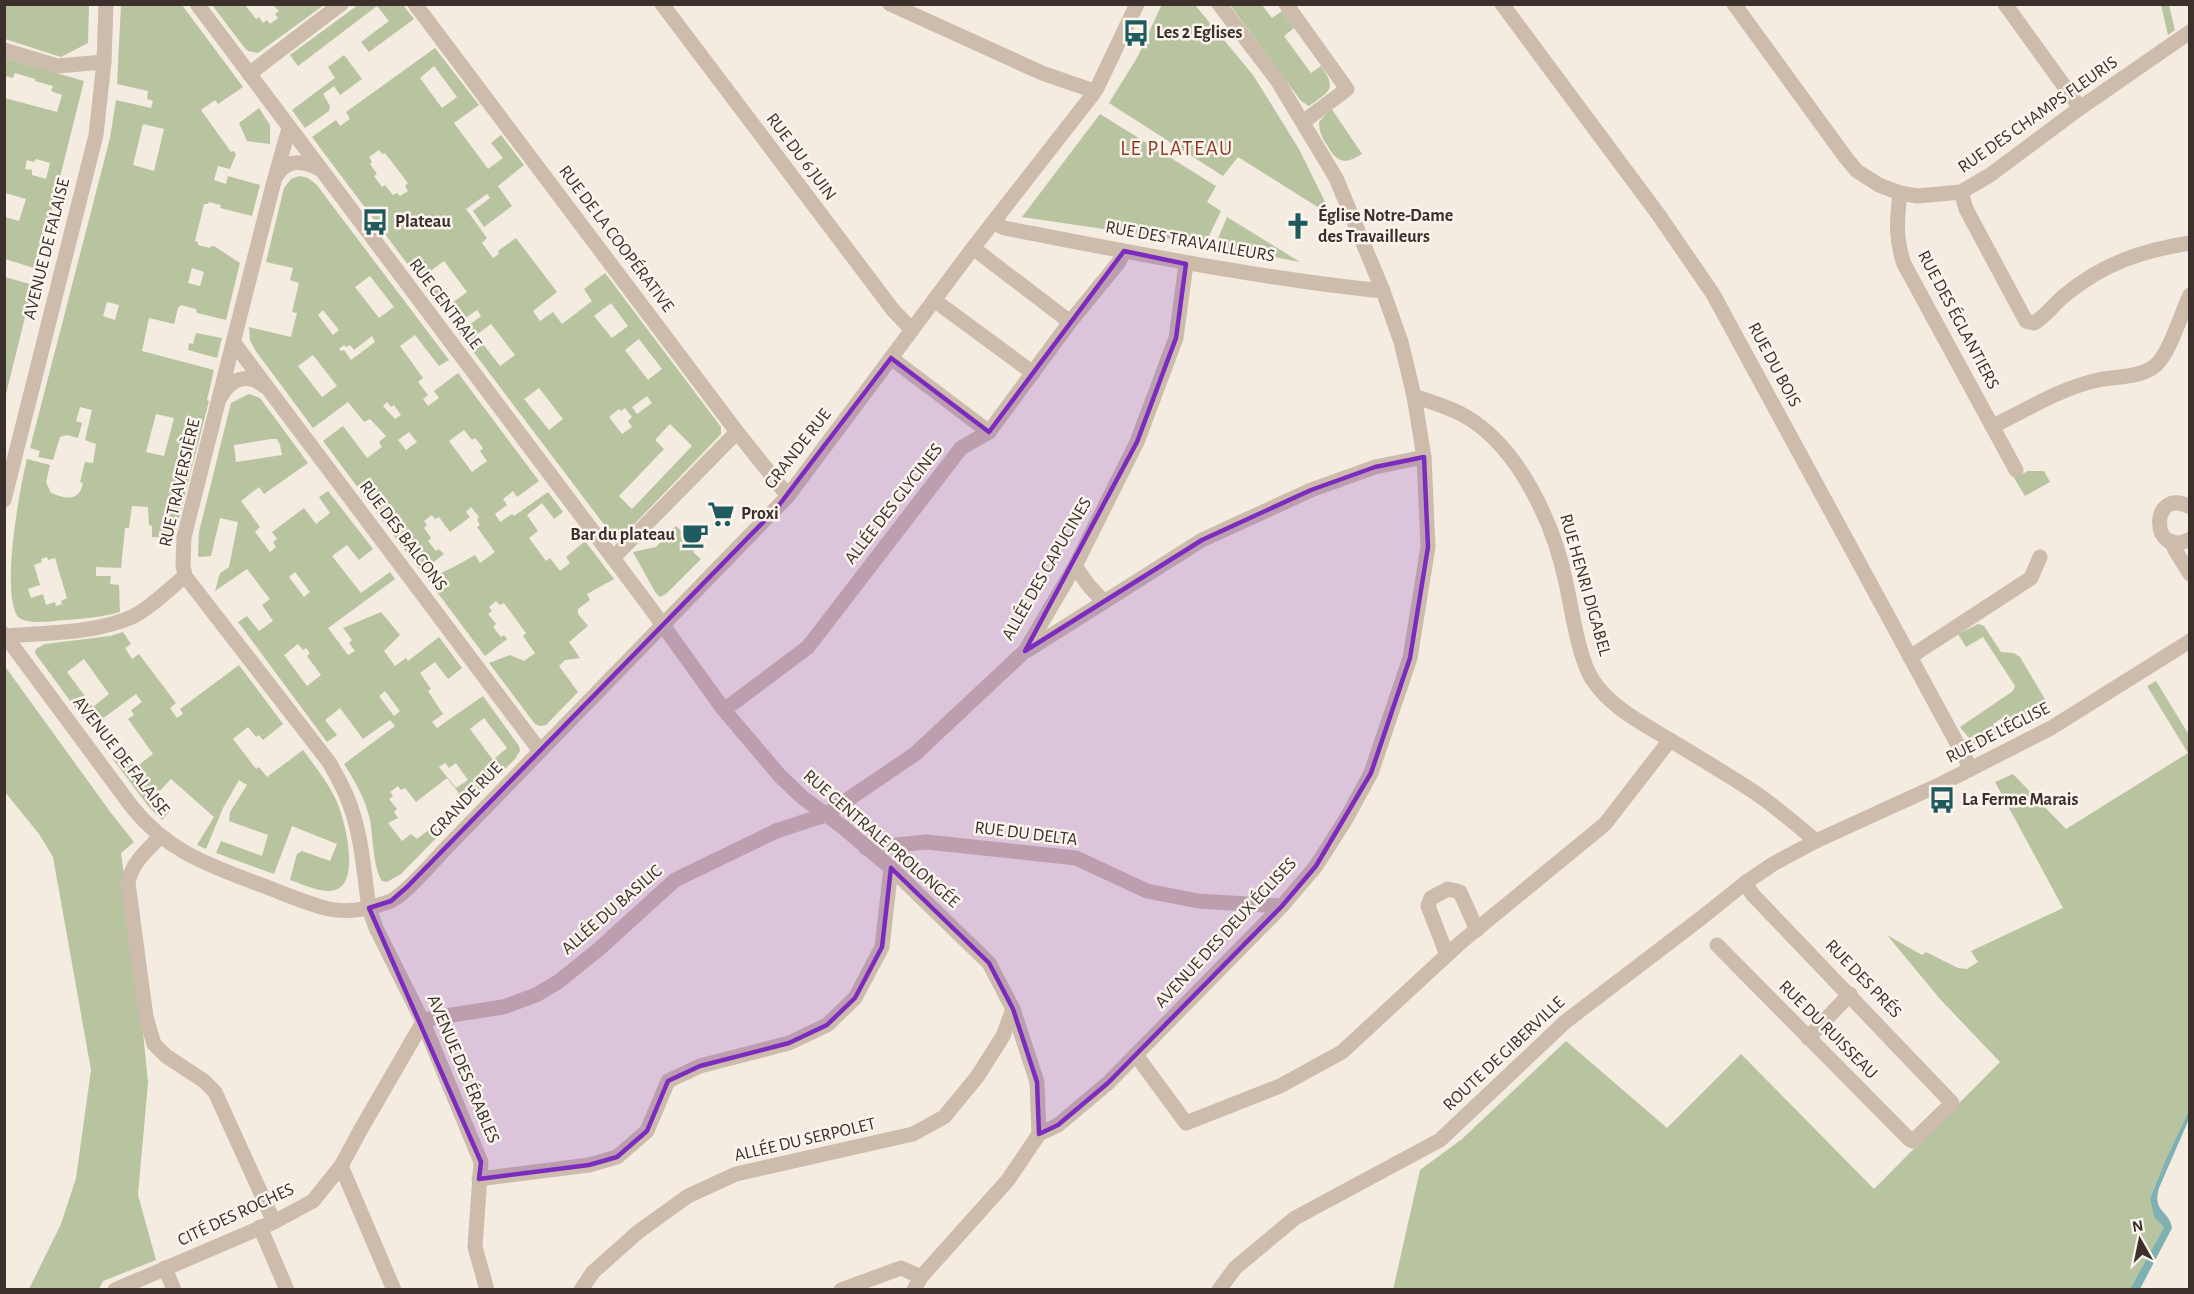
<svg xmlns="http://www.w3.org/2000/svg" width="2194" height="1294" viewBox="0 0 2194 1294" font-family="'Alegreya Sans',sans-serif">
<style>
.green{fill:#b8c4a0;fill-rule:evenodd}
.water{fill:#7fb0b2}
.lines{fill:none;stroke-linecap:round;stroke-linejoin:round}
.minor{stroke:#cdbbac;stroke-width:15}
.tertiary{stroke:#cdbbac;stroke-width:15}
.marked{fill:#7b2cbf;fill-opacity:0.2;stroke:#7b2cbf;stroke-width:4.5;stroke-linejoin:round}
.labels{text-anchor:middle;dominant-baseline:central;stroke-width:5;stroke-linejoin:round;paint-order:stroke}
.poi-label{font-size:18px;font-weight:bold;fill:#3b302b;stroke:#fbf5ee;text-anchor:start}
.street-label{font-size:18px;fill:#3b302b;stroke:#fbf5ee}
.quarter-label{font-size:21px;letter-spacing:1.5px;fill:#8c3b22;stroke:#fbf5ee}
</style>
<rect width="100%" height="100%" fill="#f4ebe1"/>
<g class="green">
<polygon points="5,4 89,5 88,43 61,57 5,39"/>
<polygon points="1162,4 1195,5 1253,75 1299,149 1332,216 1238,157 1223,176 1109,103 1138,56"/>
<path d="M121,5H182L243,87L218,104L215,100L201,110L231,152L234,151L236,154L230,169L218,166L214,180L226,184L228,176L260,185L252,216L220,208L221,205L209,202L208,204H204L195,241L198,242V245L210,248L211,246H214L240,263L226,320L197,313L196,309L181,305L178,308L174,324L149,318L142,351L214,370L207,400L209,401L174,538L152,537V526L149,525L148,507L132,506L129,528H125L121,568L96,567V576H111L110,584L119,585L120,612C102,617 84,619 65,620C51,621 32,625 19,618C0,598 19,491 27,459L50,465L46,482L51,493C66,499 79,502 83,483L80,482L85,462L93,463L96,444L85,440L92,410L80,407L76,421L82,423L78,438L67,435L60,437L53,460L38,457L40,451L30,448L110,138L116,100L151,108L153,101L147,99L148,91L117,84ZM143,124L164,129L154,171L133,165ZM192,268L204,272L200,286L188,283ZM107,302L119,305L115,320L103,316ZM156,414L174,418L164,456L146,452ZM47,557L48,560L55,558L67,598L61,601L62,604L56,606L55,602L46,605L43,594L31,598L28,589L40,585L34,565L42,562L41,559Z"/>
<polygon points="212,5 245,5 256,19 259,17 263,23 267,20 270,24 278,18 275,14 279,11 273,5 324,5 258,53 248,51 244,47"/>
<polygon points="358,5 403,5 414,19 369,52 361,42 389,21 377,6 298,66 290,55"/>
<path d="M1230,5H1262L1272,18L1282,11L1294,28L1284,36L1311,73L1321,66C1338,90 1329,91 1309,106L1301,101Z"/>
<polygon points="2161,5 2169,5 2175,30 2168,35"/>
<path d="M435,48L479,105L454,123L488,169L503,158L491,143L501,135L524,165L498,186L512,206L484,227L473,211L490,198L487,194L466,209L487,238L482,243L493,258L499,254L498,251L516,238L557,292L533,311L540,321L553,312L562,324L592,301L584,289L605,273L721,427V434L623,536L615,539L459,333L481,316L477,310L454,326L312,137L336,120L340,126L350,119L346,112ZM434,66L457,97L442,108L420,78ZM379,150L382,154L385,153L408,183L405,186L408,191L400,196L397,193L393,195L385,185L382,187L374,176L377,174L370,164L372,162L369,157ZM444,261L467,292L452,303L429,272ZM611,303L628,326L612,338L594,316ZM491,324L515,355L500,366L476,335ZM639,339L662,369L648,380L625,350ZM539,388L563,419L549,430L524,399ZM647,396L652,403L637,414L632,407ZM625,408L632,417L628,421L632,427L622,434L609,417L619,409L621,411ZM670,424L692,446L632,509L619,496L664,449L655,440Z"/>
<polygon points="344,55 362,79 340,95 334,86 323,94 330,106 329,111 305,128 292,110 335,78 328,67"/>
<path d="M4,58L84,81L37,269L5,259V217L19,221L26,199L5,193V98L57,112L62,95L51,91L53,86L35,81V79L15,73L13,78L5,76ZM36,159L50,163L46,179L32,175V170L25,169L27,160L34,162Z"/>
<polygon points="259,108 270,125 270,144 247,141 239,123"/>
<path d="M1331,108L1362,154C1345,165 1337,163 1327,145C1322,138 1319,131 1319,122Z"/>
<polygon points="1100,114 1216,186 1207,202 1221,211 1205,244 1022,217"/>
<path d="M299,176L308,178L316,184L449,360L439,366L415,335L400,346L423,378L418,382L428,395L423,399L428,406L439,398L434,391L458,373L539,481L517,497L513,491L503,499L507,505L495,514L500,522L512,514L514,516L548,492L563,512L554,519L542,503L527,515L538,531L529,538L546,561L550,558L560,571L570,563L566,557L585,541L614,579L587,594L590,600L578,609V614L588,626L569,642L580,658L565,660L559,666L578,692L546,725L540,726L535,724L489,663L510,655L524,661L535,653L523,636L526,633L504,603L500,605L496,601L489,607L492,611L488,614L496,624L493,627L501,637L504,635L507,639L485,656L428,580C444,571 459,565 475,555L480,563L495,552L477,527L480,525L477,520L479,517L471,507L466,512L470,517L450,532L439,517L435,519L432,515L424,521L427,525L424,528L431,538L428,541L436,551L439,549L444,554L421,572L323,441L343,426L367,458L382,447L379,442L386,436L370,419L364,422L348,402L313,428L255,350L250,340L249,327L291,337L297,313L292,312L299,283L290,280L293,268L266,262L284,188L291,179ZM370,276L394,307L379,318L355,287ZM323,310L339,330L333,335L318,315ZM372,336L375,342L351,360L344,350L341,351L339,349L344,345L346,347L350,345L354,350ZM313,355L337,386L322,397L298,366ZM387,402L391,407L394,405L401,415L395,419L383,406ZM464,430L472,440L475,438L483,448L480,451L487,461L472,472L449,441ZM409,432L417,442L406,450L398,440Z"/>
<polygon points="1227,217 1300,262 1215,246"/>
<polygon points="5,277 33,285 5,398 4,277"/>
<polygon points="196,333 222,338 217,358 188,350 189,343 193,344"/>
<path d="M249,394L260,398L308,463L264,494L259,487L241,501L260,527L255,532L270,552L276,547L273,542L277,539L272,532L304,508L316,524L330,513L319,497L328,491L373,549L359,560L347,545L332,556L361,593L390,572L395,579L328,628L348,655L355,651L349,643L352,640L343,628L381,612L400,635L384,651L395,666L406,658L408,661L439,637L462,668L448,679L435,662L420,673L431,689L428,691L443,714L432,722L437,728L483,696L519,746L520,751L515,759L469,806L447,778L416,802L405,788L401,790L398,786L390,792L393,796L389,799L397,809L394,812L398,818L388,823L402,841L411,834L417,839L439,822L444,830L401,874L387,882L382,881C373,868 373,836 370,820C365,798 355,781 344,764L395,726L390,720L363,739L340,708L325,720L337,735L327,742L238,622L247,616L259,631L273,621L262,605L270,599L247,569L215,591L220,573L229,567L238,522L220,518L211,556L199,557L198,555L199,532L231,403ZM271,439H277L280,445L282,455L236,462L234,445ZM295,572L310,592L304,597L289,577ZM298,644L303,650L306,648L310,653L307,656L321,675L307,686L284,655ZM385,691L400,711L394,716L379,696ZM484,718L507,748L493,760L470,729ZM445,763L449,768L456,763L468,780L456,788L439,767Z"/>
<polygon points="2028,471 2044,471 2050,482 2025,496 2014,478"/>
<polygon points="676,526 698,547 693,552 701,559 666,594 660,597 655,592 633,552 656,547"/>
<polygon points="1978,624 1984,626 2001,652 2014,653 2020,657 2046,701 2046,703 2010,724 2005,716 1993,724 1997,731 1992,740 1983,747 1973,743 1960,727 2013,691 2015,686 1983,637 1966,647 1958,634"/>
<path d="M123,632L131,644L125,648L132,659L139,654L176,703L170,708L177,718L183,714L180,709L239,665L283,724L263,740L259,735L256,737L248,727L233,739L256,769L259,767L267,777L303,750C314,765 326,780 334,796C344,814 362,882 335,890C321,894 303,884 290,880L297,854L302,851L330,861L337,844L292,826L274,874L216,853L221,841L262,856L268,835L229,821L230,812L247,785L239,780L223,808L206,849L197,845L214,817L171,779L156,795L172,809L162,820L149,807L112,758L123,750L136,767L153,754L128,719L134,715L131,710L142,702L136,694L90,728L35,653L36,649L45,644L110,636ZM84,659L109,694L93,707L67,672Z"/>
<polygon points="4,665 111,813 134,842 121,853 136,963 148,1082 138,1195 156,1260 103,1281 99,1289 29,1289 61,1224 76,1178 91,1070 53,857 39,834 5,792"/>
<polygon points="2156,681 2189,735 2190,1111 2166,1159 2150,1198 2154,1216 2164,1227 2130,1289 1393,1290 1420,1170 1462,1139 1566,1041 1667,1128 1741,1054 1874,1189 2000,1062 1940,999 1887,935 1922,955 1926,952 1958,968 1967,969 1978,962 1971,951 2063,908 1995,782 2013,774 2066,829 2188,753 2147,686"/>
</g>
<path class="water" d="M2189,1111V1119L2159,1188C2152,1213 2169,1209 2172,1228L2140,1289H2130L2164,1227L2154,1217L2150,1198L2166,1159Z"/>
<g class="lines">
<g class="minor">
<polyline points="415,4 737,432 788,496"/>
<polyline points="662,4 893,310 912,330"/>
<polyline points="890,4 1042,73 1094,91"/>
<polyline points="1286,4 1347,89 1303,122"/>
<polyline points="1502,4 1658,214 1713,294 1971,769"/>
<polyline points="1734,4 1846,158 1857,171 1879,185 1900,193 1917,196 1961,192 1990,175 2080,108 2190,32"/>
<polyline points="2005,4 2080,108"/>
<polyline points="4,50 57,66 104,62"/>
<polyline points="249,74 341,4"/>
<path d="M289,128L273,185L184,537L183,565L185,576L329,762C337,776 345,790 350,805C362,837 364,874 369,908"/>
<path d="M277,175C288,158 304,161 320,169"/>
<path d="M1961,192L1966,209L2026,321L2034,323C2046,316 2054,304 2065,295C2104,263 2141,251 2190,243"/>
<path d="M1900,193C1897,220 1895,238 1904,264L2016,470"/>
<path d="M993,222L1004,228C1130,252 1255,278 1383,291"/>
<polyline points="973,248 1070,322"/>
<polyline points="934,300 1033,373"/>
<polyline points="234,343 540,751"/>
<polyline points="891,358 989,432"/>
<path d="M222,395C231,378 249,373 264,386"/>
<path d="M1414,396C1431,402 1449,407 1465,416C1519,447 1554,524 1566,583C1572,610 1578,656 1592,679C1611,708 1642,723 1670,740C1696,756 1722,771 1748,788C1772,803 1794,823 1816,841"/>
<path d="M1993,426C2026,410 2061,388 2098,380C2117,376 2141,378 2156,365C2170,352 2181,314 2190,295"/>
<path d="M2190,507C2149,485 2150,561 2190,539"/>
<polyline points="2171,541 2175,550 2190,574"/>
<polyline points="613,558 737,432"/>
<polyline points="1075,566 1089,586 1104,602"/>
<path d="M6,636C45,633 99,633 134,616C153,606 169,589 185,576"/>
<polyline points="1028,650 1202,540 1311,490 1375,467 1424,457"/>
<polyline points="1910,657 2031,578 2040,557"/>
<polyline points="724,710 808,647 961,448 989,432 1070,322 1119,262 1124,251"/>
<path d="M160,837C147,850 131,864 128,883L146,1017L154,1044L166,1056L204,1081L215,1092L274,1222"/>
<polyline points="866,848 927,842 1076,858 1147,891 1198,901 1282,906"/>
<polyline points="1717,945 1909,1139 1913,1141 1952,1103 1753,895 1745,883"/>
<polyline points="1447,955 1428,906 1431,898 1448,889 1460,892 1477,930"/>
<polyline points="1808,1038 1850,994"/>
<polyline points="1136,1055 1186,1123 1280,1086 1342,1052 1460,943 1605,824 1670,740"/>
<polyline points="341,1166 394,1290"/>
<polyline points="479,1179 589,1165 617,1157 647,1131 668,1081 700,1066 789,1043 827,1025 855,998 882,947 891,868"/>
<polyline points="260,1227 287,1290"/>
<polyline points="165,1268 174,1290"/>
<polyline points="115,1290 274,1222 313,1201 341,1166 361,1129 423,1022 433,1018 503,1007 536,995 558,982 599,949 675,880 776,831 825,815 915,754 1025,651 1075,566 1137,442 1176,338 1186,264"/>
<polyline points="581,1290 593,1272 638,1232 688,1196 736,1174 913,1134 944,1117 977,1077 1003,1036 1013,1009"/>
<polyline points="841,1290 901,1268 921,1277"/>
</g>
<g class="tertiary">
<polyline points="197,4 649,606 724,710 780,776 802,797 844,828 891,868 989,963 1013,1009 1037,1082 1039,1134"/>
<polyline points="4,500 96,135 104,62 106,4"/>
<path d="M4,634L132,807C169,853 211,866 264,886C285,894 307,904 329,909C348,913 369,909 388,902C404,897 435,859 448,846L788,496L973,248L1090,98L1097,88L1137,4"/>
<polyline points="369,908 376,928 423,1022 481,1162 475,1247 487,1290"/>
<polyline points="914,1290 921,1277 1008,1180 1039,1134 1058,1125 1108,1083 1282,906 1316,866 1346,819 1371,773 1410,658 1428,547 1424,457 1414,396 1401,342 1383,291 1336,178 1277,80 1219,4"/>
<polyline points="1219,1290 1235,1268 1295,1218 1440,1140 1565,1022 1700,919 1745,883 1773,864 1816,841 1943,783 2051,728 2190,641"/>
</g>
</g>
<path class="marked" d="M1124,251L1186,264L1176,338L1137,442L1025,651L1202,540L1311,490L1375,467L1424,457L1428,547L1410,658L1371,773L1316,866L1282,906L1108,1083L1058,1125L1039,1134L1037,1082L1013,1009L989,963L891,868L882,947L855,998L827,1025L789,1043L700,1066L668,1081L647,1131L617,1157L589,1165L479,1179L481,1162L369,908L391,901L407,887L776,509L891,358L989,432Z"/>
<defs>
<symbol id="bus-bare" viewBox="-9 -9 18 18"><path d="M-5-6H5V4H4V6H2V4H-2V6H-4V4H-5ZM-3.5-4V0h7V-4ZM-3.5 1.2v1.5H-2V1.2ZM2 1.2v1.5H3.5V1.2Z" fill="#1f5a5e" stroke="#fbf5ee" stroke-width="2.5" paint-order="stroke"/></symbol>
<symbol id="church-bare" viewBox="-9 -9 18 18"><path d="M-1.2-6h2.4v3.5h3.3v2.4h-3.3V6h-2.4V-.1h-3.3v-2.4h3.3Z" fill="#1f5a5e" stroke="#fbf5ee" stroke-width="2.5" paint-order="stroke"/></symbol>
<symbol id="supermarket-bare" viewBox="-9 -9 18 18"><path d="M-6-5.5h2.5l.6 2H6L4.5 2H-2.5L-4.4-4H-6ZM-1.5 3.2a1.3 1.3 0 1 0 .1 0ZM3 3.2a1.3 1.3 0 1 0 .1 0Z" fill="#1f5a5e" stroke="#fbf5ee" stroke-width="2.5" paint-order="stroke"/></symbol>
<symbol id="cafe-bare" viewBox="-9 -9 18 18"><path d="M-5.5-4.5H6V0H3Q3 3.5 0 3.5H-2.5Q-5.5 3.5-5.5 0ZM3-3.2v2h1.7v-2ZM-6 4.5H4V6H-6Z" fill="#1f5a5e" stroke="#fbf5ee" stroke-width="2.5" paint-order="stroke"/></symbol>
</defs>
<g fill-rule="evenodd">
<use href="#bus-bare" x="1117" y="14" width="38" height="38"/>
<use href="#bus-bare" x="356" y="203" width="38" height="38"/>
<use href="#church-bare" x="1279" y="207" width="38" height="38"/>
<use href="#supermarket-bare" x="702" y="495" width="38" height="38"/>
<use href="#cafe-bare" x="676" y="516" width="38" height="38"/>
<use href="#bus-bare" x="1923" y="781" width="38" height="38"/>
</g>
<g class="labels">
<g class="poi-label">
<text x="1156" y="33">Les 2 Eglises</text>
<text x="1318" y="216">Église Notre-Dame<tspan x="1318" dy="21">des Travailleurs</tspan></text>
<text x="395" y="222">Plateau</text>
<text x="741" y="514">Proxi</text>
<text x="675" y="535" text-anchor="end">Bar du plateau</text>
<text x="1962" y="800">La Ferme Marais</text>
</g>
<g class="street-label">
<text transform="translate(2038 115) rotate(-35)">RUE DES CHAMPS FLEURIS</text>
<text transform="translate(801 157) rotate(53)">RUE DU 6 JUIN</text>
<text transform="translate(616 239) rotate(53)">RUE DE LA COOPÉRATIVE</text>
<text transform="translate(1190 242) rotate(10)">RUE DES TRAVAILLEURS</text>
<text transform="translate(47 249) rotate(-76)">AVENUE DE FALAISE</text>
<text transform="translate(445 304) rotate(53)">RUE CENTRALE</text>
<text transform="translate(1958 320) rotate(62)">RUE DES ÉGLANTIERS</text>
<text transform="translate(1774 365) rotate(62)">RUE DU BOIS</text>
<text transform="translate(798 449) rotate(-52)">GRANDE RUE</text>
<text transform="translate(180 483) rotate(-77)">RUE TRAVERSIÈRE</text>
<text transform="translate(894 504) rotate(-52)">ALLÉE DES GLYCINES</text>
<text transform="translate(403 536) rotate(53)">RUE DES BALCONS</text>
<text transform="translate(1047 569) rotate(-60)">ALLÉE DES CAPUCINES</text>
<text transform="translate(1585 585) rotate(74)">RUE HENRI DIGABEL</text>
<text transform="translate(1998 733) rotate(-27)">RUE DE L'ÉGLISE</text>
<text transform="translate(121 756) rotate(52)">AVENUE DE FALAISE</text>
<text transform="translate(466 800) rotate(-46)">GRANDE RUE</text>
<text transform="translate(1026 834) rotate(7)">RUE DU DELTA</text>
<text transform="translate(881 839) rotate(41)">RUE CENTRALE PROLONGÉE</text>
<text transform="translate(612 910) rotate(-41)">ALLÉE DU BASILIC</text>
<text transform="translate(1226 933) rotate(-47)">AVENUE DES DEUX ÉGLISES</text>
<text transform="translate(1863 979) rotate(46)">RUE DES PRÉS</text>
<text transform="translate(1828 1030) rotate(45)">RUE DU RUISSEAU</text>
<text transform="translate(1504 1054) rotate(-43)">ROUTE DE GIBERVILLE</text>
<text transform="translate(463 1069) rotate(67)">AVENUE DES ÉRABLES</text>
<text transform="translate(805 1140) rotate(-13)">ALLÉE DU SERPOLET</text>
<text transform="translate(236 1215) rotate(-25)">CITÉ DES ROCHES</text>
</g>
<g class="quarter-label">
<text x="1177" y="148">LE PLATEAU</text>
</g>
</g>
<rect width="2194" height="1294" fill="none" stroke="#3b302b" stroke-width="12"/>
<g transform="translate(2140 1240) rotate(351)" stroke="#fbf5ee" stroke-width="4.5" paint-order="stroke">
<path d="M0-4.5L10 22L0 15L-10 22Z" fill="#3b302b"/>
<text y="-9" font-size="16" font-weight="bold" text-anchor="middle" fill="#3b302b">N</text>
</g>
</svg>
